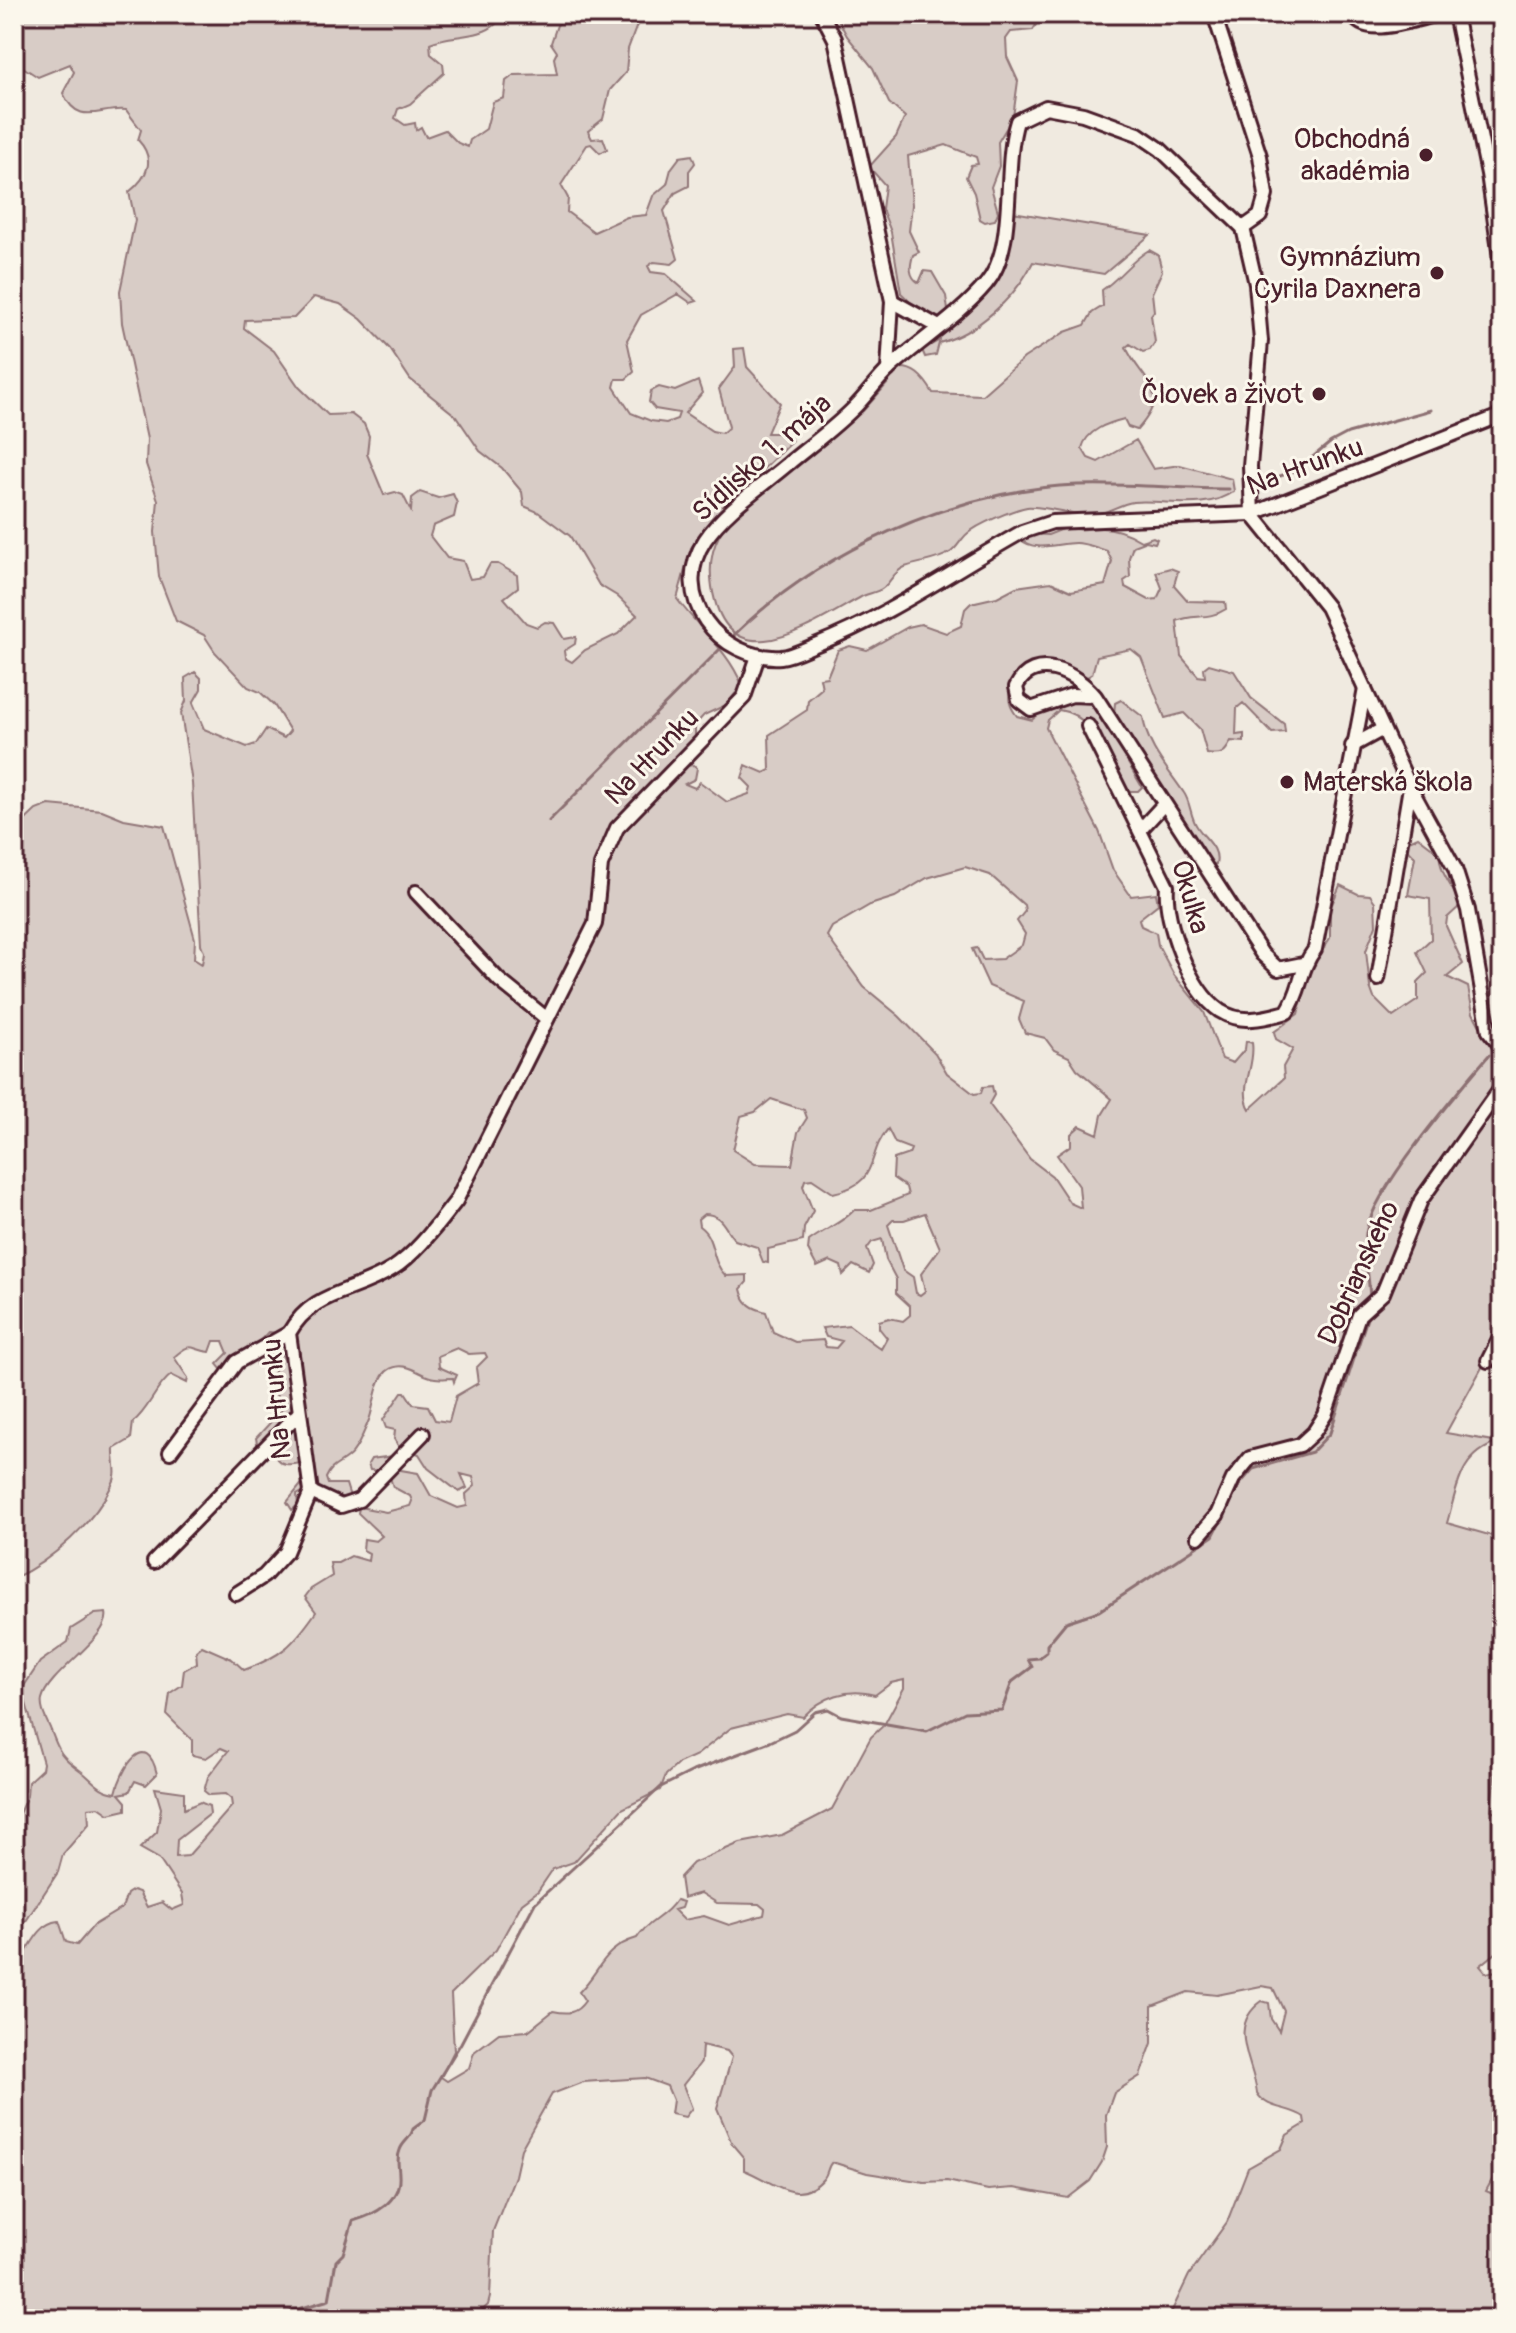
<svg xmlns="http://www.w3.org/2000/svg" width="1516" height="2333" viewBox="0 0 1516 2333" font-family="Pangolin,sans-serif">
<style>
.green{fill:#d8ccc6;stroke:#917678;stroke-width:2;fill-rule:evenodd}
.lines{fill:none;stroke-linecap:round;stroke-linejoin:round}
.stream{stroke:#8c6f72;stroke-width:3}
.street-casing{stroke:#4a1f2b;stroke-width:18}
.street{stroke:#fbf7ec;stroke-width:12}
.poi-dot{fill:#4a1f2b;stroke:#fbf7ec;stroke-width:3}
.labels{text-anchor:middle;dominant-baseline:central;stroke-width:6;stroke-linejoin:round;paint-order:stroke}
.poi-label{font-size:28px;fill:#4a1f2b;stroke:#fbf7ec;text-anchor:end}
.street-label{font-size:28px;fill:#4a1f2b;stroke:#fbf7ec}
</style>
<rect width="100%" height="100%" fill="#f0eae0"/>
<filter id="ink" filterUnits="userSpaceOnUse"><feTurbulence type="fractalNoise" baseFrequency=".0125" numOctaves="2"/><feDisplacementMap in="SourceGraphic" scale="16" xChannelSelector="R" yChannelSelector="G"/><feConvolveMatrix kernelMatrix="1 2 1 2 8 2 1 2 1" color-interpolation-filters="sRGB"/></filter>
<g filter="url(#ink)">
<g class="green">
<path d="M14,14H429L436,18L446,14H498L497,23C479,40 451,33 430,43L431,54L443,64L444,73L410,104L398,109L395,118L405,125L415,123L416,130L421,127L426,137L445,130L458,143L468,147L470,140L486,129L493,102L504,98L506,81L514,75L557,74L554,58L557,52L551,43L557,25L562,21L598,22L601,14H647L637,25L628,49L626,72L610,90L603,119L588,131L592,139L603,138L607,149L600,153L591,144L587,145L561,185L568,198L567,212L594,232L627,217L646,215L653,196L667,184L671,169L680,157L692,155L695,163L689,171V186L675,193L664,211L678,259L672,264L654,262L648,266L651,272L666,274L697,301L691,303L678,294L641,315L627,340L634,372L626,379H616L614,387L631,413L651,421L666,423L677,419L679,413L655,409L649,402L651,391L659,387L675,391L698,381L702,393L685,413L712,431L722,433L729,427L719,389L735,367L734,349L744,348L747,367L780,403L767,433H788L792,441L757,475L755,485L813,453L835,430L863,411L888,383L894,369C913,364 924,378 933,393L982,395L1024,358L1065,332L1085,325L1092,313L1103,306L1102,290C1120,278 1130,261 1149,250L1158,255L1162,271L1152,293L1154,311L1151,315L1155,342L1150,350L1143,352L1130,344L1126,347C1141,382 1174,389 1137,430L1128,427L1124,419C1108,423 1087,430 1082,448L1088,458L1098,462L1136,440L1153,469L1180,465L1232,479L1234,491C1205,512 1166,499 1133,502C1119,504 1106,514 1092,515C1080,516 1037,505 1027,507C1012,510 978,524 967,534C961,539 957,548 951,552C937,561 919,562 905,567C894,571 891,582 883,588C877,593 867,593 861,597C813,623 728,685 712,587C708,560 713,542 729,519L726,514L719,513L691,548L677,599C700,630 728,650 742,685L726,705L704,715L695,725V744L678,758L680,767L694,765L697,768L695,779L685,784L695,788L700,782L727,802L749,794L751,787L742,778L746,765L764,773L770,770L769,735L807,710L808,700L822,688L820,678L827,677L838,650L850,646L867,650L908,627L921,624L946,633L961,626L965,609L971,603L997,597L1016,587L1051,582L1071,591L1105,585L1112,561L1107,551C1097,548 1086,543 1075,543C1057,543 1035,553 1020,539L1029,534L1048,535L1068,527C1082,532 1087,528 1101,528C1115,528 1130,534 1141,541L1153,537L1157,539L1155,543L1146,541L1133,546L1129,558L1130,577L1124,581L1125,587L1149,600L1157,599L1162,588L1156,572L1170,568L1178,571L1174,585L1188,601L1225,602L1226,609C1208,621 1193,613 1177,621L1181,656L1198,676L1205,677L1204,668L1209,664L1234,671L1251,698L1284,724L1285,732L1272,733L1243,703L1237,708L1236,735L1244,734V742L1231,741C1225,754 1221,756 1207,754L1200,729L1184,713L1165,718L1141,657L1131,649L1097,656L1092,674L1087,677C1064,674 1017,649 1010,687C1008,699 1009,706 1017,716L1032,720L1044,709L1084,691L1110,716L1114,714L1115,703L1121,700L1143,717C1147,747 1168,769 1184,793C1191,803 1190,818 1198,828C1206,840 1220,848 1216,864L1208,865L1129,753L1128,763L1142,787L1138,791H1130C1104,767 1100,716 1059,710L1048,720L1046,728L1099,831L1113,870L1131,896L1156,893L1158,904L1139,919L1141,926L1156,933L1158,945L1174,975L1204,1012L1222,1059L1233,1063L1245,1049L1246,1041L1252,1043C1256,1066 1238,1088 1250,1109L1284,1078L1283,1067L1293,1049L1276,1039L1274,1032L1298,1014L1309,972L1330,938V909L1340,885L1358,894L1370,895L1375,902L1376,925L1366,951L1370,987L1374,998L1393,1017L1418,1000V982L1427,973L1417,952L1431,939L1430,899L1408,895L1415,857L1402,844L1418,837L1439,853C1441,879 1452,882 1460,906L1447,918L1446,926L1463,964L1447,977L1468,987L1473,1013L1499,1062L1502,1079V1331L1446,1433L1499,1442C1459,1455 1458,1486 1447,1523L1496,1537L1502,1697L1491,1810L1502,1815V1948L1480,1966L1486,1973L1502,1970V2161L1486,2191L1502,2198V2319H1168L1189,2275L1227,2222L1248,2168L1281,2149L1287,2135L1305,2124L1304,2117C1288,2106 1267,2110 1257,2093C1253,2060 1226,2027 1262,2001L1269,2003L1271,2019L1279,2031L1284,2011L1273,1988L1261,1986L1217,1995L1188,1992L1152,2006V2043L1140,2076L1114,2093L1106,2115L1107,2147L1102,2162L1090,2181L1068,2198L1014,2188L988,2190L947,2181L924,2182L867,2173L832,2162C827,2167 828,2173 824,2178C798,2209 771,2180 744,2170V2158L732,2144L717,2108L732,2057L727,2051L702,2045L701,2062L683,2085L692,2108L685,2117L671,2114L673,2100L667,2086L645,2078L583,2082L552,2094L521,2149L515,2176L493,2231L490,2297L488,2305L473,2319H14V1968C30,1953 35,1924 59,1921L66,1942L77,1945L94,1925L122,1908L127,1894L133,1890L139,1892L147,1907L162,1902L172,1910L184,1905L182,1894L159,1859L140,1848L157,1832L161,1808L155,1788L184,1792V1809L200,1802L209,1806L210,1814L177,1840L176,1857L188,1856L232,1806L231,1799L225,1794L209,1795L204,1791L208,1777L228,1751L221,1748L206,1758L192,1755V1740L167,1715L170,1693L182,1685L184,1670L197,1663L196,1651L202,1646L232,1659L244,1670C282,1656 293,1645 316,1612L305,1597L311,1589L332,1576L330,1563H338L351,1556L368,1561L369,1553L363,1550L364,1539L376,1541L382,1536L358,1513L359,1507L386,1512L410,1506L412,1501L410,1496L393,1487L388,1471L370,1470L368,1464L371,1459L393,1456L401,1470L418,1473L431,1496L458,1508L467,1506L466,1494L475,1486L473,1477L461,1474L467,1488L459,1492L428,1468L419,1454L399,1447L394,1439L395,1430L386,1428L383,1420L402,1392H405L413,1404L428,1406L435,1420L449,1422L456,1396L478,1383L476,1368L487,1357L485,1353L469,1354L457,1348L438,1356L439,1367L457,1375L454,1382L453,1378C447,1378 440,1379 435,1378C422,1377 410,1363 395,1367C375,1371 375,1406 369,1420C364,1432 357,1451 347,1458C337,1466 332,1465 326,1478L328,1484H346L352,1503L304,1491L297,1495L298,1505L292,1510L287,1502L304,1481L301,1463C290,1465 280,1466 275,1456L284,1452L279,1446L257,1443L256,1438L281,1411L283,1404L267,1383L276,1368L256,1364L259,1356L278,1347L293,1376L297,1329L280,1333L268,1332L255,1346L221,1369L217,1364L228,1353L223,1341H214L210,1352C190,1350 193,1340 174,1357L188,1378L187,1383L171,1375C155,1387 149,1410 133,1422L131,1439L114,1449C113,1462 119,1473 112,1485C95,1521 51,1562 14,1578V1411C26,1400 16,1389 14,1374C11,1353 16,1329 18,1307L14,1300V831L36,810L49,805L102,810L124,819L164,826L195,939L194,959L202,964L204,952L201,944L192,783L181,713L186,701L185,678L195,672L201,678V689L193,703L204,729L247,747L256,744L266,729L284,738L290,731L274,705L260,692L248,687L215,652L204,635L176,621L159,577L155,532L158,500L146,464L147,439L122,323L120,291L135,220L129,192C148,177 156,159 138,140L141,130L126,110C100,107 79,128 63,93L74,72L70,64L38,77L15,62ZM314,297L340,304L361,319L390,349L410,379L456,416L480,451L502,468L522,492L524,506L538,512L570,536L599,585L617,596L637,615L618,634L585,650L572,662L565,658L564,651L575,644L576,637L564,639L554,623L545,622L537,627L526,623L504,598L518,587L517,575L498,564H490L483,577L470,579L463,561L447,558L430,536L433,526L454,517L457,503L453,494L438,498L420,492L412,498L411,511L403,495L395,492L384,495L367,454L369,436L364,424L351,414L328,415L299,387L274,351L244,328L245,320L294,318ZM965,867L990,875L1024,905L1025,911L1017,921L1025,934L1022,945L1002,959L983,960L977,948L972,949L989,986L1024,1001L1019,1019L1025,1033L1045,1038L1054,1050L1069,1057L1077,1069L1112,1099L1102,1115L1098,1134L1080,1126L1071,1134V1145L1057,1155L1079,1186L1081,1208L1070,1203L1052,1176L1030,1159L989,1104L994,1095L992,1086L983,1087L981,1093L974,1094L947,1073L935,1053L899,1016L864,987L827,936L832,927L870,905L895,897L927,878ZM771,1099L804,1110L807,1118L798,1132L792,1165L755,1164L733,1150L741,1116L755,1112ZM888,1129L895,1143L911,1149L909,1154L894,1159L893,1178L906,1187L908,1195L871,1210H854C845,1221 822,1231 809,1241L808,1250L817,1267L830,1261L841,1266L843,1275L853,1265L869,1273L873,1265L867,1249L872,1242L882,1239L886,1260L896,1279V1293L910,1306V1315L903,1321L889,1318L879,1321V1328L887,1338L881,1349L849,1325L822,1328L826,1337L842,1341L836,1348L826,1347L823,1340L795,1342L773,1332L766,1312C752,1308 744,1304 741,1289L747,1282V1275L726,1276C709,1260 717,1239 699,1226L698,1219L704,1214C723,1214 724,1229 735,1240L757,1247L763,1262L768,1263V1249L803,1241L804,1228L813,1211L803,1186L805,1180L812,1179L833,1193C882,1183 865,1155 888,1129ZM925,1213L940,1248L921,1274L925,1291L920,1295L916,1293L913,1277L903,1270L888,1225L893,1220H904ZM904,1680V1688L884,1725L871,1737L832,1809L782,1835L740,1843L693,1863L680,1877L683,1898L701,1893L717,1903L759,1904L765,1909L764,1915L729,1925L704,1916L684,1920L674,1910L681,1908L683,1902L676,1900C665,1918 648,1920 637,1938C603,1948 601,1970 579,1992L585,2001C576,2014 568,2014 553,2011L528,2031L499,2033L474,2052L469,2068L447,2081L441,2077L454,2051L451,1994L496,1950L522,1903L538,1891L553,1869L574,1862L622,1809L660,1790L666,1775L679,1763L697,1755L731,1728L787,1714L803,1717C822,1697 848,1687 875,1695L891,1683Z"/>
<path d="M835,14H1038L1040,18L1033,30L1011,32L1006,39L1007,57L1018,81L1013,117L998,142L999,166L991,187L998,212L995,220L985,222L980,219L974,193L966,177L971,165L978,164L976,157L946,145L908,156L912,205L909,231L919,252L913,255C910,266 908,276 919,283L924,271L932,272L946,296L949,317L968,309L999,275L993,273L1005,214L1001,210L1150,235L1104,274L1033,262C1016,297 977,333 939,343L936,355L925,357L922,350L940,340L938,327C921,320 915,305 901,293L891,232L882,209L885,185L869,167L896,137L905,117L889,103L873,68L847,36Z"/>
<path d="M106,1613C112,1636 48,1673 42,1699C40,1709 46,1719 50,1728C59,1752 60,1756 81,1771C94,1781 99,1791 116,1793C121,1769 146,1728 157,1774L146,1785L135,1781L129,1792L119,1794L126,1802V1810L109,1814L99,1807L88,1808L89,1824L63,1854L58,1872L26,1921H17L14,1824L27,1796L28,1782L42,1769L43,1763L22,1689L40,1662L68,1642L71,1629L95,1614Z"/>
</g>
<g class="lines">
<g class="stream">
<polyline points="1269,480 1297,470 1331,442 1348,433 1431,410"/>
<path d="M729,640C816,552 954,490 1077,485C1128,483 1178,489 1229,489"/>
<polyline points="549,821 724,645"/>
<path d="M1370,1301C1370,1279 1363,1255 1366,1233C1373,1190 1459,1090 1489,1055"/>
<path d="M280,2319L292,2311L329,2300L336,2261L343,2254L353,2221C374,2215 401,2202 399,2175C399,2166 396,2159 400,2150C403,2141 411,2139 413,2129L425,2120L432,2090L461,2043L535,1903L661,1787L693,1771L770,1742L795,1730L815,1712L828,1709L841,1716L927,1731L965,1712L1002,1710L1012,1682L1032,1667L1028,1659L1039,1658L1047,1652V1645L1066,1622L1099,1611L1213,1536L1240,1484L1253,1469L1312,1452L1330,1433L1369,1312"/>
</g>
<defs>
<g id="street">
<polyline points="822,14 835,39 892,301 888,370"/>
<polyline points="1214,14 1260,156 1266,195 1260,216 1243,228"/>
<path d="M1353,14C1364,40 1417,18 1439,14"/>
<polyline points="1455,14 1488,174 1502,271"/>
<polyline points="892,301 939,327"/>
<path d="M1252,514L1250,466L1261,341L1256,284L1243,228L1160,149L1138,134L1083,114L1046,107L1017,121C1002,169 1018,246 986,284C959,316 921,340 890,368C877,380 867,395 854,408C834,428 811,445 789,463C761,487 726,509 705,540C668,596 719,661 781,657C792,656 805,649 815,645C887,617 954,570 1022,532L1052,522L1252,514L1502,415"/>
<polyline points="1252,514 1327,607 1410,787 1455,869 1468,910 1489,1031 1502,1047"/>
<path d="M1095,696L1072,695L1031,709L1019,700L1016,687C1034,651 1076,673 1095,696L1262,954L1278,969L1303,964"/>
<path d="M1088,726L1167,886C1164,921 1189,990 1220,1011C1242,1025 1265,1018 1287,1012C1302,990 1299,970 1315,949L1365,689"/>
<polyline points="1352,746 1383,729"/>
<polyline points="1141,829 1164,804"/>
<polyline points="416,892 499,980 547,1019"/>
<polyline points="1378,979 1410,787"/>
<polyline points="1488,1361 1502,1333"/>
<polyline points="170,1452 237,1362 289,1333"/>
<polyline points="311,1492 341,1506 359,1500 423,1434"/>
<polyline points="1198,1537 1217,1515 1233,1479 1250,1458 1300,1445 1314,1432 1325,1415 1359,1315 1383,1293 1421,1200 1502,1086"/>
<polyline points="154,1562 298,1414"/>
<path d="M236,1594L264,1576L286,1552L311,1492L289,1333C313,1290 353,1294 392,1269C417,1253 437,1225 456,1201L595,924L601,865L617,828L744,697L758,656"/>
</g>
</defs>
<use href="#street" class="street-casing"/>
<use href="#street" class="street"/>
</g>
</g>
<g class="poi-dot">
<circle cx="1426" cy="155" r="8"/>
<circle cx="1437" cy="273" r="8"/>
<circle cx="1319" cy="394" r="8"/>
<circle cx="1287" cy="782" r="8"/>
</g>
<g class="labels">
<g class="poi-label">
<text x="1410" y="139">Obchodná<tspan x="1410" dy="32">akadémia</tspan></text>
<text x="1421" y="257">Gymnázium<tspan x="1421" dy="32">Cyrila Daxnera</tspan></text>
<text x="1303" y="394">Človek a život</text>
<text x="1303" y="782" text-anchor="start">Materská škola</text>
</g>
<g class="street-label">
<text transform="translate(762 458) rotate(-42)">Sídlisko 1. mája</text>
<text transform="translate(1305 467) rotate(-20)">Na Hrunku</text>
<text transform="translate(652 757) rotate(-46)">Na Hrunku</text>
<text transform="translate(1190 897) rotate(74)">Okulka</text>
<text transform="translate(1359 1273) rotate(-65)">Dobrianskeho</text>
<text transform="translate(277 1399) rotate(-95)">Na Hrunku</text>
</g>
</g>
<rect width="1516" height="2333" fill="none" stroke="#fbf7ec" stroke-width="48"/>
<rect x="24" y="24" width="1468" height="2285" fill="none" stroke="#4a1f2b" stroke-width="3" filter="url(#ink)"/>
</svg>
